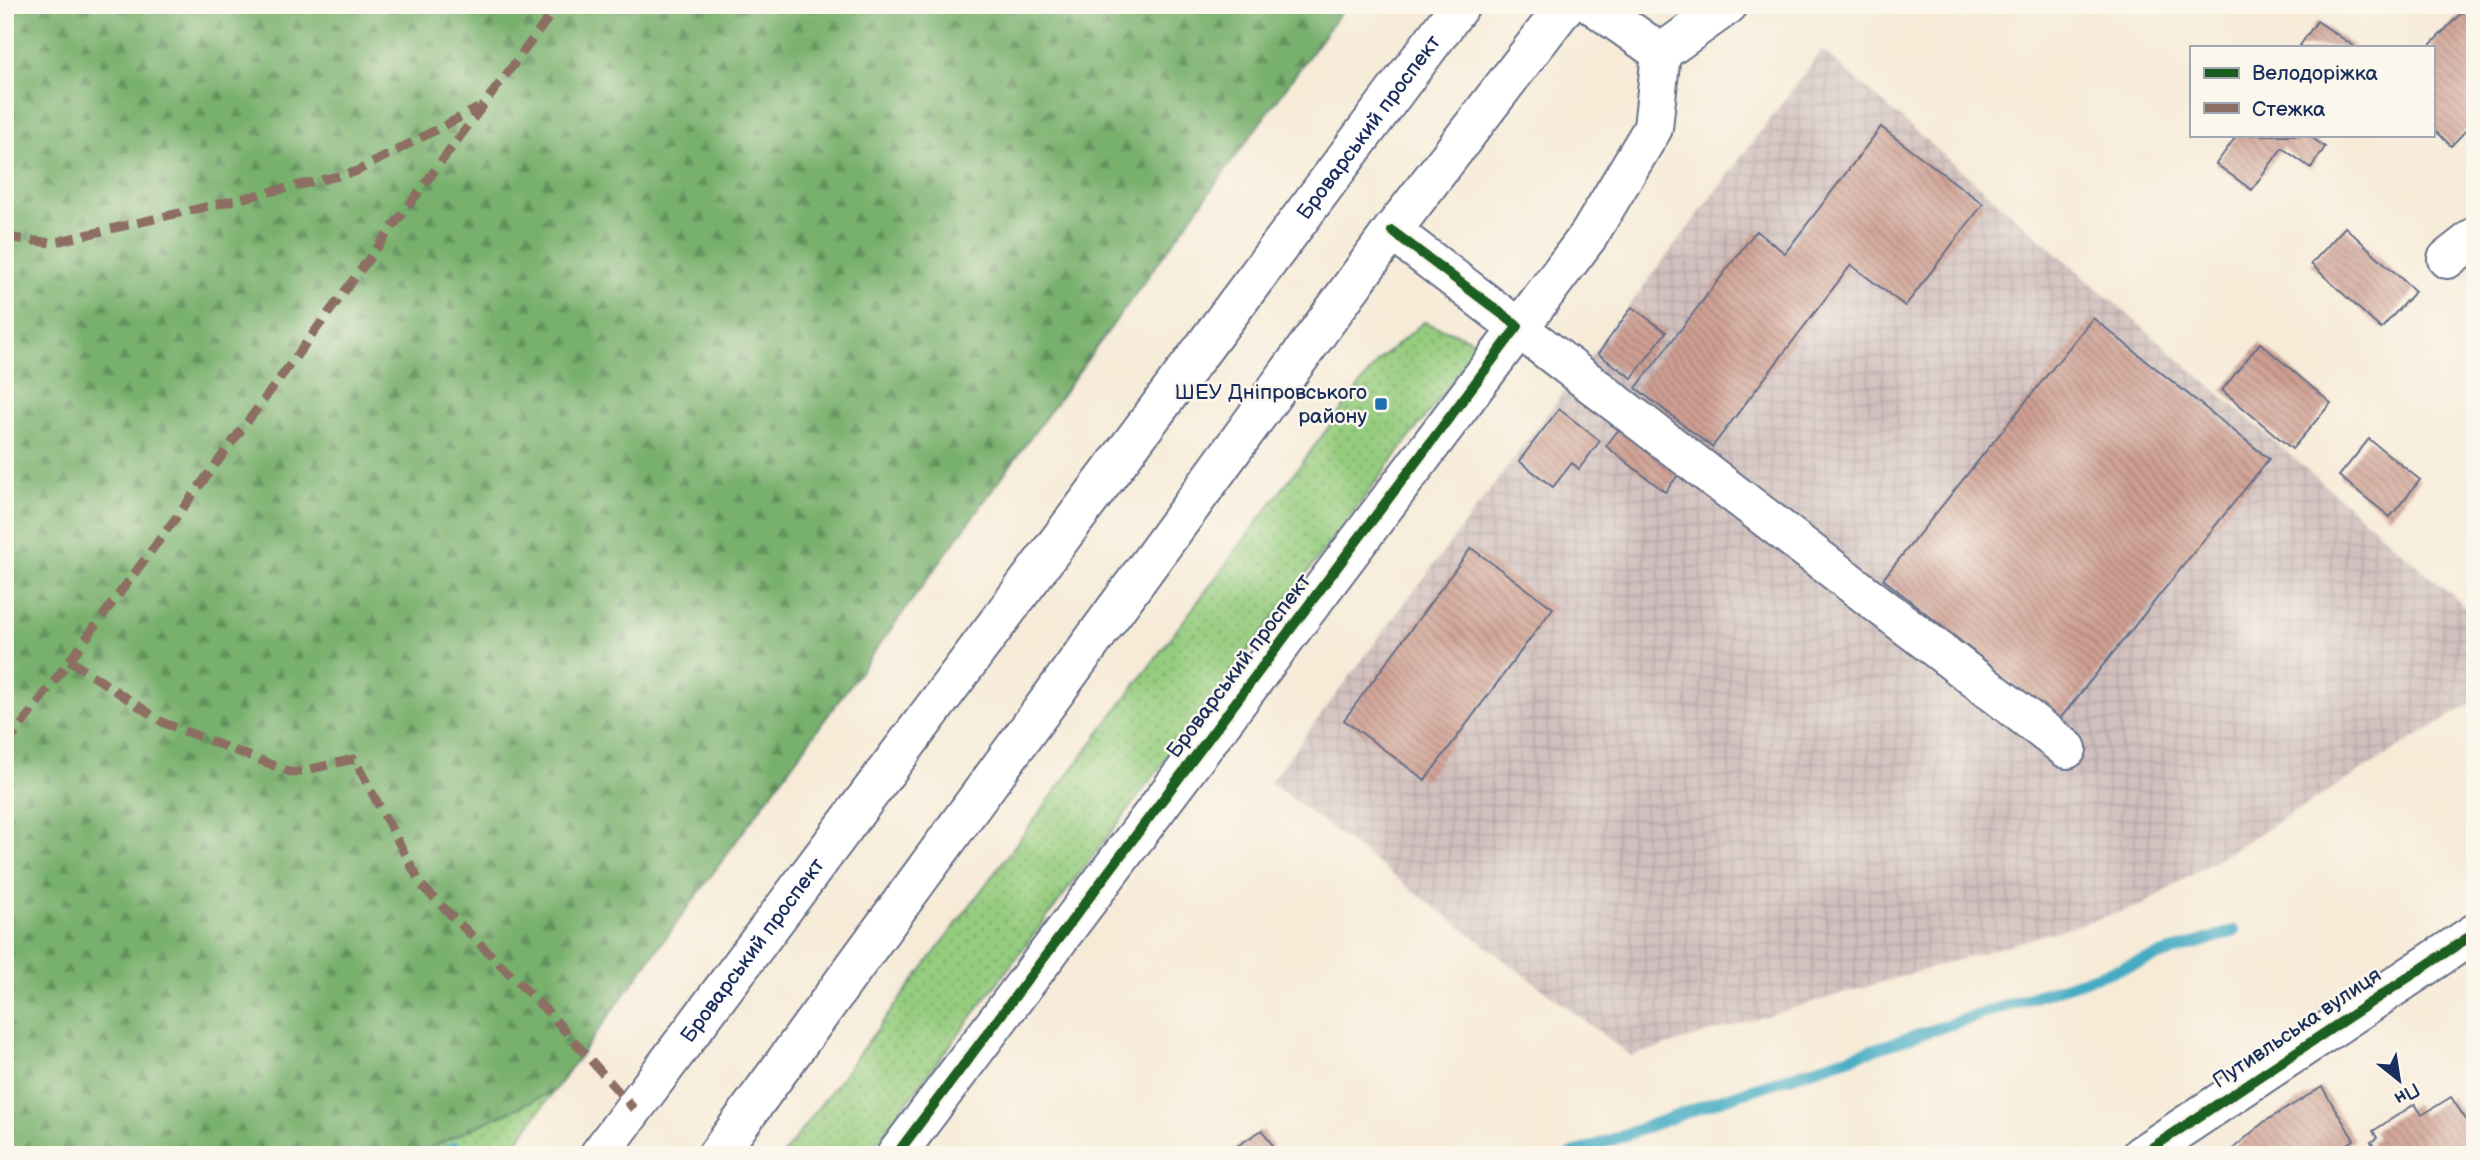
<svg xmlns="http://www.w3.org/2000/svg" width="2480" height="1160" viewBox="0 0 2480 1160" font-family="'Balsamiq Sans',sans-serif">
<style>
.industrial{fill:url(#industrial-grid)}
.grass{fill:url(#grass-dots);stroke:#587e6e;stroke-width:2}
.forest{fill:url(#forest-firs);stroke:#4a7066;stroke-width:2}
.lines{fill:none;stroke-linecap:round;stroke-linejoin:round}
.stream{stroke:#44abc3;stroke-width:12}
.building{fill:url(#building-back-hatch)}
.minor-casing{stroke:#687189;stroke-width:42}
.highway-casing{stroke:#687189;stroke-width:42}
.minor{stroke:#fff;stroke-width:38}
.highway{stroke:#fff;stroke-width:38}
.quiet{stroke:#8d6e63;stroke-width:9;stroke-dasharray:18 9;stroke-linecap:butt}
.cycleway-casing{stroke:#fbf7ec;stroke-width:15}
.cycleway{stroke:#1b5e20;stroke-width:10}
.poi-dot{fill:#1f6fb2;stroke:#fbf7ec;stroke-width:2.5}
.labels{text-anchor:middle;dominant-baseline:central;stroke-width:5;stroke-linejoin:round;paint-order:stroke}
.street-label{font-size:21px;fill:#1b2f5e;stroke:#fbf7ec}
.poi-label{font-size:21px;fill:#1b2f5e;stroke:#fbf7ec;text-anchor:end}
</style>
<defs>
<pattern id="industrial-grid" width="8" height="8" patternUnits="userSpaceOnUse" patternTransform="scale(1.75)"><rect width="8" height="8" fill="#d1c0bd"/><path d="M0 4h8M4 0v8" fill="none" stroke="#b3a5a5"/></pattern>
<pattern id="grass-dots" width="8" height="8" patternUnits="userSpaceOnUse" patternTransform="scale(1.75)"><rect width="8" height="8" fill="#95cc7e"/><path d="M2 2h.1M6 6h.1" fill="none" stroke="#79a66a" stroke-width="1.8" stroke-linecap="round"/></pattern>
<pattern id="forest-firs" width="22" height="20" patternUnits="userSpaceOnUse" patternTransform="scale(1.75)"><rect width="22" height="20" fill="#78b06d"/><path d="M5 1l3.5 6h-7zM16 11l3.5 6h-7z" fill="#62905d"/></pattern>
<pattern id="building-back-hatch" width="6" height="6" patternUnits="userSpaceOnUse" patternTransform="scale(1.75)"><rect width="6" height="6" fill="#cf9f92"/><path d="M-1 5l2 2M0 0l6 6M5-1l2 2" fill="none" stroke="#a7827a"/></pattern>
</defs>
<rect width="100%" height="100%" fill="#fbf7ec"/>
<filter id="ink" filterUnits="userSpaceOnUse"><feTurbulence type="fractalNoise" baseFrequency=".0143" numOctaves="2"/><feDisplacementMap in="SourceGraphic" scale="14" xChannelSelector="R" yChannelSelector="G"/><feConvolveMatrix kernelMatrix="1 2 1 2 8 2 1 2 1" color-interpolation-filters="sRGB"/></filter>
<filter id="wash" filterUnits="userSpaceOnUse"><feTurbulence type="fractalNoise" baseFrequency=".00686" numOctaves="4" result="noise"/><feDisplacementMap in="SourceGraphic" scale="28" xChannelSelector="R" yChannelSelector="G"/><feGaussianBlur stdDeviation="1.57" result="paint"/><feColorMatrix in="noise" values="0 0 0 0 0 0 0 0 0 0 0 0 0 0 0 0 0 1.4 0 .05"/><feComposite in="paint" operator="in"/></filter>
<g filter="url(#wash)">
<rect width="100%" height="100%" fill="#f7ebd8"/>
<polygon class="industrial" points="1822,50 2475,615 2475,701 2141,906 1631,1056 1270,782"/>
<g class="grass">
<polygon points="1424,322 1481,343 867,1155 783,1155 1379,360"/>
<polygon points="554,1091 507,1155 414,1155"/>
</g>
<polygon class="forest" points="5,5 1346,5 554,1091 414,1155 5,1155"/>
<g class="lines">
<g class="stream">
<polyline points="440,1155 455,1147"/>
<polyline points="1570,1155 1720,1100 2234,931"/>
</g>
</g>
<g id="blocks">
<g class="building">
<polygon points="2469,5 2475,5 2475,121 2451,146 2433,128 2433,47 2428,47"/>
<polygon points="2317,21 2355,47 2299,47"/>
<polygon points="1881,127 1983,204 1905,306 1851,265 1712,447 1636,388 1756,231 1785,253"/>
<polygon points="2237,135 2308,135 2325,147 2311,168 2282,148 2252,190 2216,164"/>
<polygon points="2345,227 2415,291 2381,329 2311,264"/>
<polygon points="1632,307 1666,332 1632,378 1598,354"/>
<polygon points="2093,318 2269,459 2059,720 1883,579"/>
<polygon points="2260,343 2331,403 2292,449 2222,390"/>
<polygon points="1559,409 1600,441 1579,469 1572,463 1553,487 1519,461"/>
<polygon points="1627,419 1686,465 1665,492 1606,446"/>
<polygon points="2369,439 2420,480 2390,517 2339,476"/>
<polygon points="1471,548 1553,608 1425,780 1344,720"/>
<polygon points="2322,1087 2354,1140 2330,1155 2232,1155 2229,1152 2264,1122"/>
<polygon points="2451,1097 2469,1124 2475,1121 2475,1155 2380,1155 2371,1142 2377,1138 2373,1131 2415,1104 2422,1115"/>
<polygon points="1262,1130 1273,1146 1259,1155 1223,1155"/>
</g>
</g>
</g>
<g filter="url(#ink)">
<use href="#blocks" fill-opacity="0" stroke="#687189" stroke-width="2"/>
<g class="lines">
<defs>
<g id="minor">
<polyline points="1593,5 1661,53"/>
<polyline points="1392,231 2067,749"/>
<polyline points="2447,259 2475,237"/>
<polyline points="896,1155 1589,235 1653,128 1661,53 1728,5"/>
<polyline points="2141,1155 2475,933"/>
</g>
<g id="highway">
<path id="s1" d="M599,1155L1460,5"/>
<polyline points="717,1155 1392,231 1566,5"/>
</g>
</defs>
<use href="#minor" class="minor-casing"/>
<use href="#highway" class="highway-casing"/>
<use href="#minor" class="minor"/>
<use href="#highway" class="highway"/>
<g class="quiet">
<polyline points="5,237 51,243 355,172 478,108"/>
<polyline points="69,660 164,723 293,773 354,759 422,886 549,1013 634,1109"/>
<polyline points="5,747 558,5"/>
</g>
<defs>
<g id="cycleway">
<polyline points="896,1155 1518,326 1392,231"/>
<polyline points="2141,1155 2475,933"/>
</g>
</defs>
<use href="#cycleway" class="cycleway-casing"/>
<use href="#cycleway" class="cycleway"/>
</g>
</g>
<rect class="poi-dot" x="1374" y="397" width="14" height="14" rx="3.5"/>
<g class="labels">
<g class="street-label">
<text stroke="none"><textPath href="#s1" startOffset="1284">Броварський проспект</textPath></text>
<text transform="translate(1239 666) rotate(-53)">Броварський проспект</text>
<text stroke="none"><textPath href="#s1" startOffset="256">Броварський проспект</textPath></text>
<text transform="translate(2297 1028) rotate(-34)">Путивльська вулиця</text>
</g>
<g class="poi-label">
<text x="1367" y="392">ШЕУ Дніпровського<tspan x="1367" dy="24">району</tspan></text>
</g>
</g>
<rect width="2480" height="1160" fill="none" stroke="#fbf7ec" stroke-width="28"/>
<rect x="2190" y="46" width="245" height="91" fill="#fbf7ec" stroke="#a1a7b3" stroke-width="2"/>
<rect x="2204" y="68" width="35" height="10" fill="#1b5e20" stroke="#a1a7b3" stroke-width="2"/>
<text x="2252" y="80" font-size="21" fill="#1b2f5e">Велодоріжка</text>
<rect x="2204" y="103" width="35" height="10" fill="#8d6e63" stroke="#a1a7b3" stroke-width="2"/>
<text x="2252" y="116" font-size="21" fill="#1b2f5e">Стежка</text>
<g transform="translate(2399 1080) rotate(150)" stroke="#fbf7ec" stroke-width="5" paint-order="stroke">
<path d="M0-5L12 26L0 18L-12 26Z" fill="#1b2f5e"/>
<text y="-10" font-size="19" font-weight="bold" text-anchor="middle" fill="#1b2f5e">Пн</text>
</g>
</svg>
